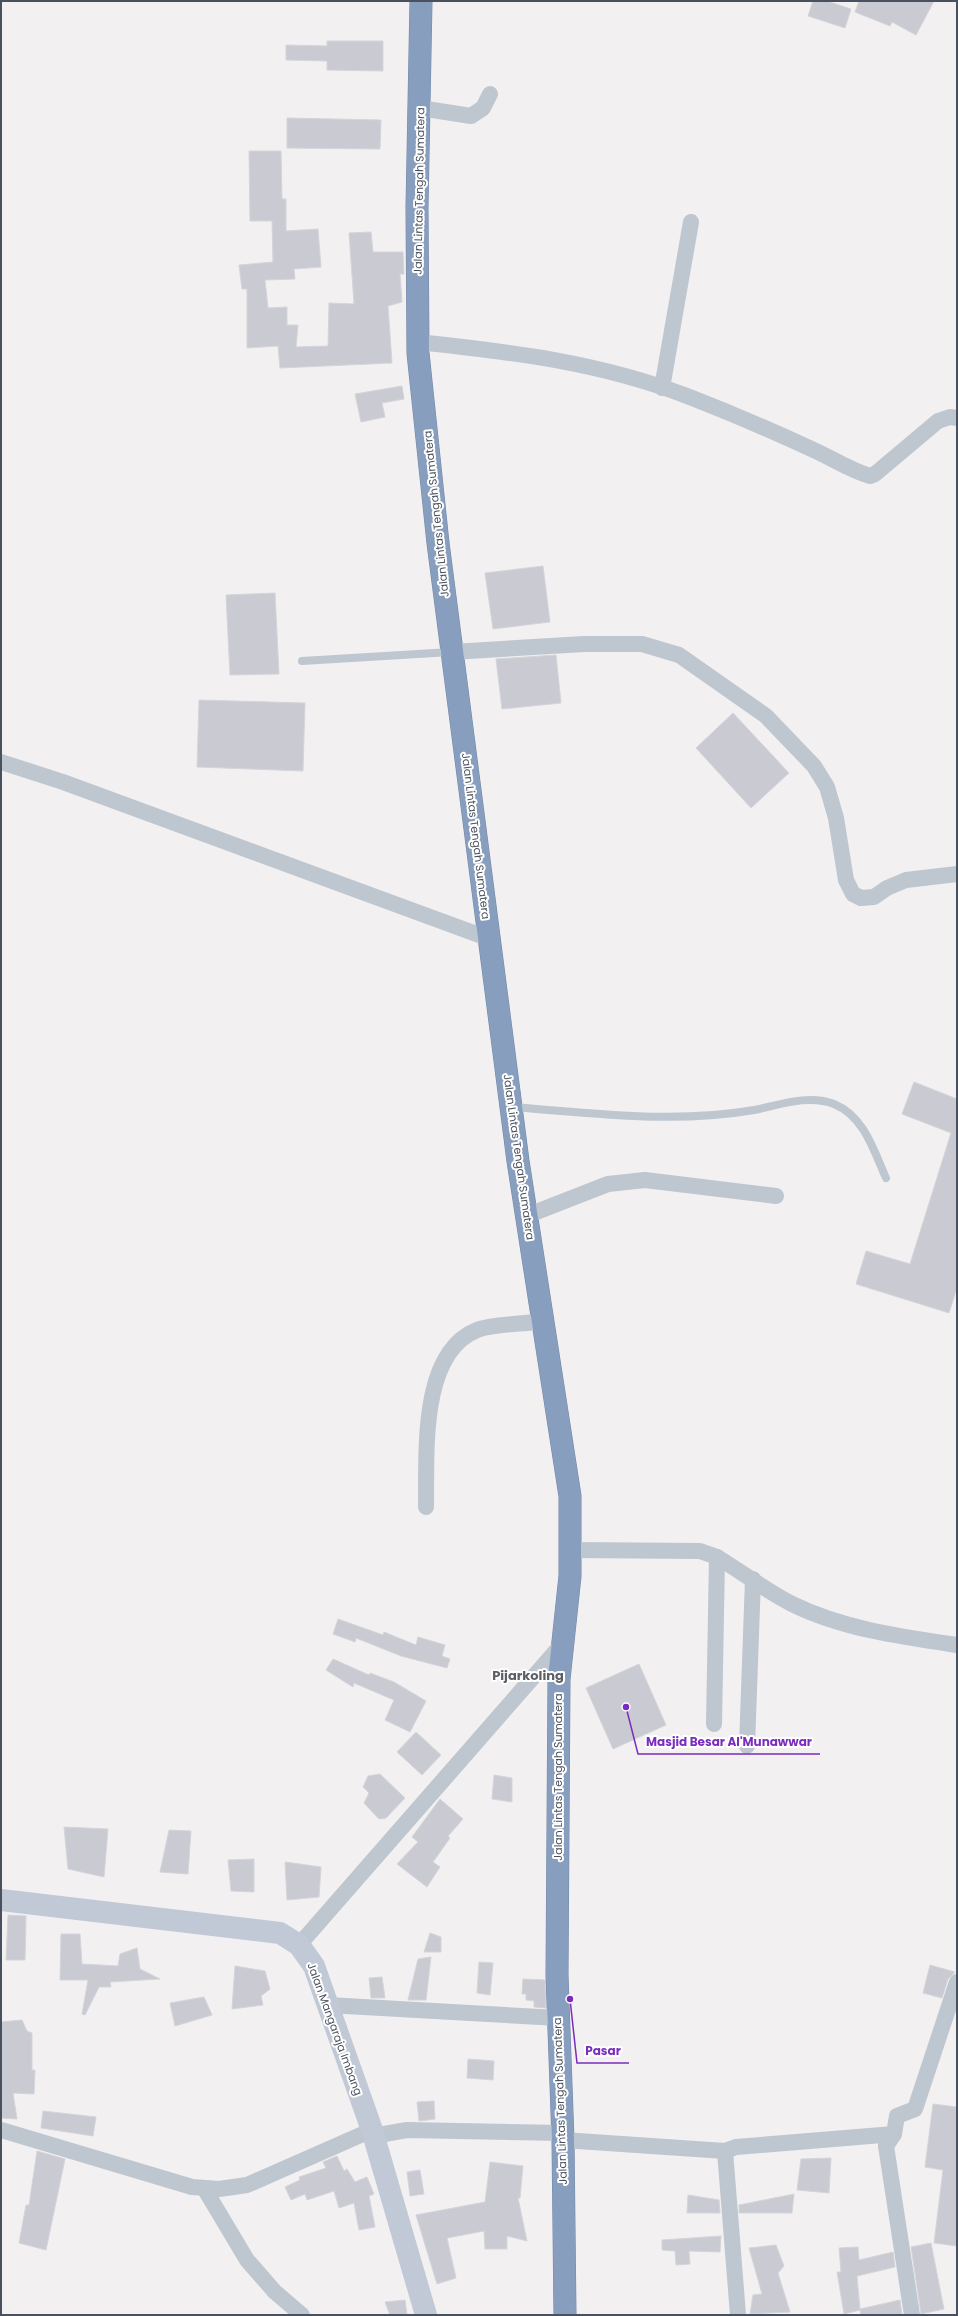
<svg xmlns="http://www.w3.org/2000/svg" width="958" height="2316" viewBox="0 0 958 2316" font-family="Poppins,sans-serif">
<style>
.building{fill:#cacbd2;stroke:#d4d5db}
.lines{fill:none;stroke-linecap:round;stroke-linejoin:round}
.highway-casing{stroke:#7388aa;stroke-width:23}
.lane{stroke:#bec6cf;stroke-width:8}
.street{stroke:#bec6cf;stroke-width:16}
.secondary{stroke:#c1c9d6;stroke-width:22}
.highway{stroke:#889ebe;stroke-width:22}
.labels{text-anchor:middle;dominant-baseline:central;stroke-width:4;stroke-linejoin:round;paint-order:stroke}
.street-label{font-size:11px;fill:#48515d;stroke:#fff}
.quarter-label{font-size:13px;font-weight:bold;fill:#5c5f65;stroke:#fff}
.leader{fill:none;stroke:#7b2cbf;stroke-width:1.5}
.callout-dot{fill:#7b2cbf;stroke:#fff;stroke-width:1.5}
.callout-label{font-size:12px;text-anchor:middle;font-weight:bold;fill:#7b2cbf;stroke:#fff;stroke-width:4;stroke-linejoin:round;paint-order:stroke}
</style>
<rect width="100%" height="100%" fill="#f2f0f0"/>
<g class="building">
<polygon points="813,1 827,1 851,9 845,28 808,16"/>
<polygon points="859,1 934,1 916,35 892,22 890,26 855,12"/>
<polygon points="327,41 383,41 383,71 327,70 327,61 286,60 286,45 327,46"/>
<polygon points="287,118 381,120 380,149 287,148"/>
<polygon points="249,151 281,151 282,199 286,199 286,231 318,229 321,267 294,269 295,279 265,280 268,308 287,307 287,325 298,325 296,347 328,346 329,303 354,304 349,233 371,232 373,252 403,252 404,274 400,274 402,302 388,306 392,363 280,368 278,346 247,348 247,289 242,289 239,265 273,262 272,221 250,221"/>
<polygon points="402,386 404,399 382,403 385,417 361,422 355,394"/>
<polygon points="543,566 550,622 493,629 485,573"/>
<polygon points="275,593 279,674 230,675 226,595"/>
<polygon points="556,655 561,703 502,709 496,659"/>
<polygon points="199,700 305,703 303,771 197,767"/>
<polygon points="733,713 789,773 751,808 696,748"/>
<polygon points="914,1082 957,1099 957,1288 949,1313 856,1284 866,1251 910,1264 951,1133 902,1114"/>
<polygon points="338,1619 383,1635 384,1632 416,1645 418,1637 445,1645 442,1656 450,1659 447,1668 401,1656 356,1638 355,1642 333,1634"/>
<polygon points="333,1659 369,1675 370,1673 394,1682 426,1701 410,1732 385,1720 394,1700 354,1683 353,1687 326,1670"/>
<polygon points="639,1664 666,1725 613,1749 586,1688"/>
<polygon points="416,1732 441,1755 422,1775 397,1752"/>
<polygon points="380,1774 405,1798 386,1818 379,1819 364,1803 369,1793 363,1787 368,1776"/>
<polygon points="494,1775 512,1778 512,1802 492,1799"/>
<polygon points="440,1799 463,1819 448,1836 450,1838 433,1862 440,1867 427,1887 397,1864 418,1842 412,1837"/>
<polygon points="64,1827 108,1829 104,1877 68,1869"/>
<polygon points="169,1830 191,1831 188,1874 160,1872"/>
<polygon points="254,1859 254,1892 231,1891 228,1860"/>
<polygon points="285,1862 321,1867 319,1897 287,1900"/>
<polygon points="8,1915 26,1916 25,1960 6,1960"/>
<polygon points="430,1933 441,1937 441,1952 424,1952"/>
<polygon points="61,1934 80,1934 82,1964 118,1966 120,1954 137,1948 140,1969 160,1979 110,1982 111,1987 99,1987 85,2015 82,2014 88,1980 60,1980"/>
<polygon points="431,1957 426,2000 408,2000 418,1959"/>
<polygon points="479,1962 493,1963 490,1995 477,1993"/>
<polygon points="930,1965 955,1972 948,1979 942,1998 923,1993"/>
<polygon points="235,1966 265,1971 270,1989 261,1996 263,2005 232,2009"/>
<polygon points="382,1977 385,1998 371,1998 369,1978"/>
<polygon points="523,1979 545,1980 546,2008 534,2007 534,2001 526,2000 526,1994 522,1994"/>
<polygon points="204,1997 212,2015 175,2026 170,2003"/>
<polygon points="22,2020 27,2031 32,2033 32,2070 35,2070 34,2094 13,2093 17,2119 1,2118 1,2022"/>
<polygon points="468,2059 494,2061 493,2080 467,2078"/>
<polygon points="434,2101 435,2119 419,2121 417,2102"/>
<polygon points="933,2104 957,2107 957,2246 934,2243 943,2170 925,2167"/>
<polygon points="43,2111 96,2117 93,2136 41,2128"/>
<polygon points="37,2151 65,2159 46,2250 19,2243 26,2205 29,2205"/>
<polygon points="337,2156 344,2171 347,2169 355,2182 367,2177 374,2194 369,2196 375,2227 359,2230 354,2203 339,2208 334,2191 307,2200 305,2194 291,2200 285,2187 300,2180 299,2177 326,2168 323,2162"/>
<polygon points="831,2158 829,2193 797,2190 801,2159"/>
<polygon points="490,2162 523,2166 520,2198 518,2198 527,2241 507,2236 507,2249 485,2249 484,2231 447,2238 456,2278 437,2284 416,2215 485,2202"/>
<polygon points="420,2170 424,2194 410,2196 407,2172"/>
<polygon points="794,2194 792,2213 739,2213 739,2205"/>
<polygon points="688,2195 719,2200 720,2213 687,2213"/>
<polygon points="721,2236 720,2252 689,2251 690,2264 676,2265 675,2251 662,2250 662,2240"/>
<polygon points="931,2243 944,2309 921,2314 911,2247"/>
<polygon points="776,2245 784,2266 778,2273 790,2312 750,2314 753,2295 762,2294 749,2248"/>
<polygon points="858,2247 859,2260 893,2252 895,2267 857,2276 860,2309 900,2300 902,2315 861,2315 860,2310 844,2314 837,2272 841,2272 839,2248"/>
<polygon points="405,2300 407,2315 390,2315 385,2302"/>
</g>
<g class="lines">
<defs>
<polyline id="highway" points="421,1 417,207 418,353 438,543 518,1161 570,1496 570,1576 559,1679 557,1975 563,2140 565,2315"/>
</defs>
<use href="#highway" class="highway-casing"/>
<g class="lane">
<polyline points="302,661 451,652"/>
<path d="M512,1107C592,1113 674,1124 754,1110C779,1105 809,1094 834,1104C864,1116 874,1151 886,1178"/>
</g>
<g class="street">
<polyline points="420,108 471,116 483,108 490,94"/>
<path d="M418,342C512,352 598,362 687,396C731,413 775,432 818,452C835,460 852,471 870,476L875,474L938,421L950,417L957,418"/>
<polyline points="662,388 691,222"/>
<polyline points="452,652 584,644 642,644 679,655 766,716 814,766 827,787 836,818 846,880 853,894 861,898 874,897 887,888 906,880 957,874"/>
<polyline points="1,762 63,782 490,939"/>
<polyline points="526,1216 608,1184 645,1180 776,1196"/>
<path d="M426,1507C427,1455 419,1353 477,1330C492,1324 525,1324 543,1321"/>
<polyline points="570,1550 700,1551 717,1557 714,1724"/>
<path d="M717,1557C742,1572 766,1591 792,1604C843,1629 902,1637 957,1645"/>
<polyline points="747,1746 753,1579"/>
<polyline points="299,1945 563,1643"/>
<polyline points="328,2005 558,2018"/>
<polyline points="1,2130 192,2187 219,2189 247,2185 372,2130"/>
<polyline points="894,2134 897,2116 915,2109 957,1982"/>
<polyline points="373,2136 407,2130 562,2133"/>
<polyline points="563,2140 725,2151 736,2147 894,2134 886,2146 912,2315"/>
<polyline points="725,2151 738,2315"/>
<polyline points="204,2188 247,2260 275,2292 302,2315"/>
</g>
<polyline class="secondary" points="1,1900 280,1933 299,1945 314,1966 372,2130 426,2315"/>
<use href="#highway" class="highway"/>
</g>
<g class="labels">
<g class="street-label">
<text transform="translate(419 191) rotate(-89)">Jalan Lintas Tengah Sumatera</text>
<text transform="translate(436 514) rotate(-96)">Jalan Lintas Tengah Sumatera</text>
<text transform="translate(476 836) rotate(83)">Jalan Lintas Tengah Sumatera</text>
<text transform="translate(519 1157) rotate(82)">Jalan Lintas Tengah Sumatera</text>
<text transform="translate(558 1777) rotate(-90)">Jalan Lintas Tengah Sumatera</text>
<text transform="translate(335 2029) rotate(70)">Jalan Mangaraja Imbang</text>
<text transform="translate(560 2101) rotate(-92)">Jalan Lintas Tengah Sumatera</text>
</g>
<g class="quarter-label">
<text x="528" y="1675">Pijarkoling</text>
</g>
</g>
<path class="leader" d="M626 1707L638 1754H820M570 1999L577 2063H629"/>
<g class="callout-dot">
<circle cx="626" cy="1707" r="4"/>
<circle cx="570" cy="1999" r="4"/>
</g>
<g class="callout-label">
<text x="729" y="1746">Masjid Besar Al'Munawwar</text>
<text x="603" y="2055">Pasar</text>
</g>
<rect width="958" height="2316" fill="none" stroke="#48515d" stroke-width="4"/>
</svg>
